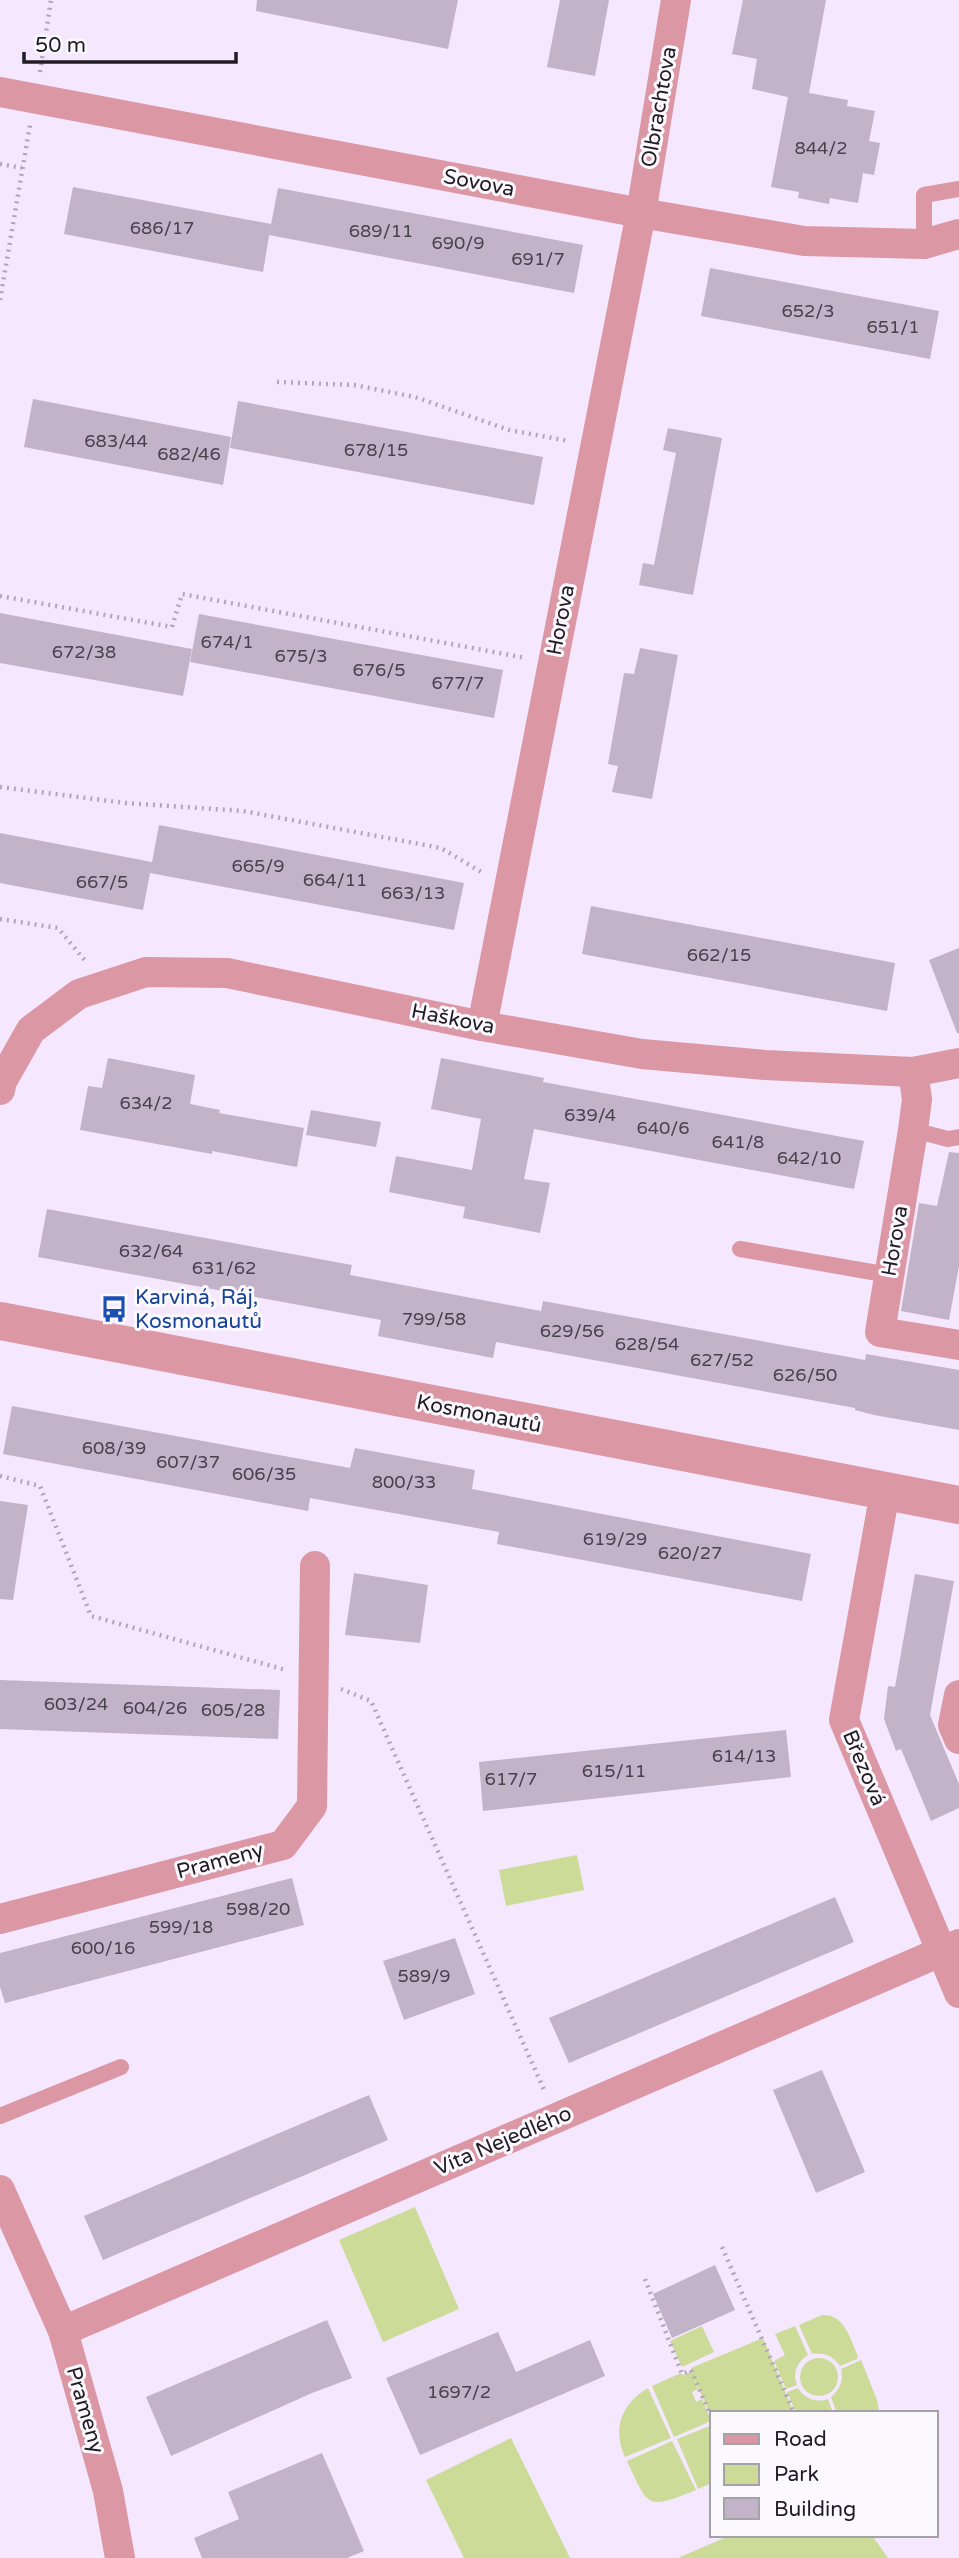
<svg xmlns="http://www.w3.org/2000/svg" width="959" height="2558" viewBox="0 0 959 2558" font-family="'Varela Round',sans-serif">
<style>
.green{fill:#ccdc98}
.building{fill:#c2b3c9}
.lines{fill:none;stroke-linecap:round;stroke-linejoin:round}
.path{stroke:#b1a7b9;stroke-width:4.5;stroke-dasharray:2 5;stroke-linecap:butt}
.service{stroke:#dc97a5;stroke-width:16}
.minor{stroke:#dc97a5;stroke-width:30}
.tertiary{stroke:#dc97a5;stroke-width:38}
.labels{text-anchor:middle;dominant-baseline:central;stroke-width:6;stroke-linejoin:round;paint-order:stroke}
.number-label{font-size:18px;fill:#49424d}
.street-label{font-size:21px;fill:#211c24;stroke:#fcf9fe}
.transit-label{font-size:21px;fill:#164399;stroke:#fcf9fe;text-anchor:start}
</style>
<rect width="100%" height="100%" fill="#f4e7fe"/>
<g class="green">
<polygon points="577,1855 584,1890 506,1906 499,1870"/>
<polygon points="415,2207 459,2309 383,2342 339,2240"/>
<path d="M822,2315C845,2314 850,2339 858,2356L857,2359L840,2366C833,2356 824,2352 812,2354L799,2325Z"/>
<polygon points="702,2326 714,2352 682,2367 670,2341"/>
<path d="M795,2326L808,2355C797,2362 792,2373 797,2385L786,2389L774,2361L785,2355L775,2334Z"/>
<polygon points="763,2338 794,2413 712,2413 712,2419 693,2376 698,2389 692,2392 696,2402 702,2399 711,2421 674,2437 652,2386 681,2373 682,2375 691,2372 691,2368"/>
<circle cx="819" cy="2377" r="19"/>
<path d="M861,2360L877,2400L879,2411L837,2413L831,2397C840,2389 844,2381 841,2369Z"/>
<path d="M648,2388L671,2438L625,2457C612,2429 621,2404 648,2388Z"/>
<path d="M798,2388C805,2399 815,2403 828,2399L833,2413H796L787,2392Z"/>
<polygon points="712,2425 712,2483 698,2489 677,2439"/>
<polygon points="511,2438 570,2558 464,2558 426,2480"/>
<path d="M672,2441L696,2490C646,2510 649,2508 627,2461Z"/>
<polygon points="731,2535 872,2535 888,2558 678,2558"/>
</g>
<g class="building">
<polygon points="257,0 458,0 448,49 256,11"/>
<polygon points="560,0 609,0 595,76 547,67"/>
<polygon points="743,0 826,0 809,93 848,100 847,106 875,111 869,141 880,143 874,175 863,173 858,203 830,198 829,204 798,198 799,192 771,187 788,97 752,89 757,59 732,54"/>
<polygon points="73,187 271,224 263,272 64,234"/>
<polygon points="278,188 583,245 574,293 269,235"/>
<polygon points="710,268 939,311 930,359 701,316"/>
<polygon points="33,399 231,437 223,485 24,447"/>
<polygon points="238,401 543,457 534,505 230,448"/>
<polygon points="668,428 722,438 693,595 639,585 643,563 654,565 676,453 663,450"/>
<polygon points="0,613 192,649 183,696 0,663"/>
<polygon points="199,614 503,670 494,718 190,662"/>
<polygon points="640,648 678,655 652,799 612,792 618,766 608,764 624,673 634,674"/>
<polygon points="159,825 464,883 454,930 150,873 143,910 0,883 0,833 152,862"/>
<polygon points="591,906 895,963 887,1011 582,954"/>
<polygon points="959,948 959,1033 957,1033 929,960"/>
<polygon points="108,1058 195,1075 190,1104 220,1110 219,1113 304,1128 297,1167 212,1151 212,1154 80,1130 88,1086 102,1088"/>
<polygon points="441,1058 544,1078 543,1082 864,1141 854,1189 534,1129 524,1179 550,1183 540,1233 463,1218 465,1207 389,1192 396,1156 472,1170 481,1119 431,1109"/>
<polygon points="311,1110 381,1122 376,1147 306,1135"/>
<polygon points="949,1152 959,1153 959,1266 949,1320 901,1311 919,1203 937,1206"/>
<polygon points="47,1209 352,1265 350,1275 541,1311 543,1301 865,1360 866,1354 959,1370 959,1430 874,1415 855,1410 855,1408 496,1342 493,1358 378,1336 381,1320 38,1257"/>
<polygon points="12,1406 350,1468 355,1448 475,1470 472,1489 811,1554 802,1601 497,1544 499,1532 310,1498 308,1511 3,1454"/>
<polygon points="0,1501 28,1505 13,1600 0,1599"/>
<polygon points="354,1573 428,1585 420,1643 345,1635"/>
<polygon points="915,1574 954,1581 930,1715 959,1784 959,1808 931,1821 901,1749 896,1751 884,1719 888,1686 895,1687"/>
<polygon points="0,1680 280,1690 278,1739 0,1729"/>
<polygon points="786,1730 791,1777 483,1811 479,1762"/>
<polygon points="292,1878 304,1925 5,2003 0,1987 0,1953"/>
<polygon points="835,1897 854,1942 569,2063 549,2018"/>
<polygon points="455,1938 475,1994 404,2020 383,1961"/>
<polygon points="822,2070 865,2172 816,2193 773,2090"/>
<polygon points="369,2095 388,2140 103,2260 84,2216"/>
<polygon points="715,2265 735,2310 672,2338 653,2294"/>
<polygon points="327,2320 352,2378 312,2393 171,2456 146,2397"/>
<polygon points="498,2332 516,2372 590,2340 605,2376 420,2455 386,2378"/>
<polygon points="322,2453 364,2551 347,2558 202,2558 194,2538 239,2519 228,2492"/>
</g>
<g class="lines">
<g class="path">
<polyline points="40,72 51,0"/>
<polyline points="0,164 22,168"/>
<polyline points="0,300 30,125"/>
<polyline points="277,382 354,385 415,397 509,430 569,441"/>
<polyline points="0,596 172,627 182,594 526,658"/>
<polyline points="0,787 126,803 243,811 441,848 483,873"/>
<polyline points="0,919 58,928 87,963"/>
<polyline points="0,1476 40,1486 91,1616 286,1670"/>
<polyline points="341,1689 371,1701 545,2092"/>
<polyline points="722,2247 794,2413"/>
<polyline points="645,2279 682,2374 691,2370 712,2419"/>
</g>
<g class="service">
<polyline points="924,244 924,195 959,189"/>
<polyline points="913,1130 948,1139 959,1137"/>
<polyline points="740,1249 889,1275"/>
<polyline points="0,2116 121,2067"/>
</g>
<g class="minor">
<polyline points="0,92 641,213 804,241 924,244 959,234"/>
<polyline points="482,1026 641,213 676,0"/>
<polyline points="913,1072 917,1099 913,1130 880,1332 959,1345"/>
<polyline points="0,1090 2,1081 31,1030 79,994 146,972 227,973 482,1026 642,1054 765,1065 913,1072 959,1063"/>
<polyline points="885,1492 844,1720 959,1993"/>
<polyline points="959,1695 953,1725 959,1739"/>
<polyline points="0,1919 283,1845 312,1806 315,1566"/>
<polyline points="0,2190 63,2331 108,2491 120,2558"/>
<polyline points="63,2331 959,1944"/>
</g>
<polyline class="tertiary" points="0,1321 959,1505"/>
</g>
<defs>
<symbol id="bus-bare" viewBox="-9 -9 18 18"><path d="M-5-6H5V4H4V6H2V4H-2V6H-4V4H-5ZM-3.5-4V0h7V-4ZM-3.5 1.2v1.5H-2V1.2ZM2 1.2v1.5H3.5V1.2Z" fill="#1a4fb4" stroke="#fcf9fe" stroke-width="2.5" paint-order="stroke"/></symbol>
</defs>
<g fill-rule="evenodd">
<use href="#bus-bare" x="95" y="1290" width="38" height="38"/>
</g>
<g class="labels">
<g class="number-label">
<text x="821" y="148">844/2</text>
<text x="162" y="228">686/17</text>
<text x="381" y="231">689/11</text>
<text x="458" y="243">690/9</text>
<text x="538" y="259">691/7</text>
<text x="808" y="311">652/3</text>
<text x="893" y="327">651/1</text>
<text x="116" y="441">683/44</text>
<text x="376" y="450">678/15</text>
<text x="189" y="454">682/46</text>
<text x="227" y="642">674/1</text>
<text x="84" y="652">672/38</text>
<text x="301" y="656">675/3</text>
<text x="379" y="670">676/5</text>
<text x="458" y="683">677/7</text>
<text x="258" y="866">665/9</text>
<text x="335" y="880">664/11</text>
<text x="102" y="882">667/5</text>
<text x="413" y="893">663/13</text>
<text x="719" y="955">662/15</text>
<text x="146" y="1103">634/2</text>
<text x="590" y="1115">639/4</text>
<text x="663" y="1128">640/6</text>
<text x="738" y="1142">641/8</text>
<text x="809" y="1158">642/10</text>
<text x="151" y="1251">632/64</text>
<text x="224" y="1268">631/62</text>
<text x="434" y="1319">799/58</text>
<text x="572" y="1331">629/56</text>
<text x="647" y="1344">628/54</text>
<text x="722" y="1360">627/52</text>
<text x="805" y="1375">626/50</text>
<text x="114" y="1448">608/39</text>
<text x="188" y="1462">607/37</text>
<text x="264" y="1474">606/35</text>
<text x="404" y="1482">800/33</text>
<text x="615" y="1539">619/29</text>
<text x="690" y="1553">620/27</text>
<text x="76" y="1704">603/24</text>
<text x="155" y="1708">604/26</text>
<text x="233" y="1710">605/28</text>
<text x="744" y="1756">614/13</text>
<text x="614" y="1771">615/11</text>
<text x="511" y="1779">617/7</text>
<text x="258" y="1909">598/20</text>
<text x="181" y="1927">599/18</text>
<text x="103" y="1948">600/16</text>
<text x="424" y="1976">589/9</text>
<text x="459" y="2392">1697/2</text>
</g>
<g class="street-label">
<text transform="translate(659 107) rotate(-80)">Olbrachtova</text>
<text transform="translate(479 183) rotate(11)">Sovova</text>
<text transform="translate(561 620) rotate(-79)">Horova</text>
<text transform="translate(453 1019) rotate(11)">Haškova</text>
<text transform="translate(895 1241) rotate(-80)">Horova</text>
<text transform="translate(479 1414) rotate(11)">Kosmonautů</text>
<text transform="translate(864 1768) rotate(67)">Březová</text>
<text transform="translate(220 1861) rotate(-15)">Prameny</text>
<text transform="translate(503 2141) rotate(-23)">Víta Nejedlého</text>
<text transform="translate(85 2410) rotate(74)">Prameny</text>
</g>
<g class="transit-label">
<text x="135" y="1297">Karviná, Ráj,<tspan x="135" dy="24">Kosmonautů</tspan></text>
</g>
</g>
<rect x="710" y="2411" width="228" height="126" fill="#fcf9fe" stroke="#a4a1a7" stroke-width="2"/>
<rect x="724" y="2434" width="35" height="10" fill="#dc97a5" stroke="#a4a1a7" stroke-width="2"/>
<text x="774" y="2446" font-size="21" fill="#211c24">Road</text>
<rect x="724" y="2464" width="35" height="21" fill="#ccdc98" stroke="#a4a1a7" stroke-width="2"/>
<text x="774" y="2481" font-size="21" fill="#211c24">Park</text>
<rect x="724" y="2498" width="35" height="21" fill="#c2b3c9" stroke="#a4a1a7" stroke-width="2"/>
<text x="774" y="2516" font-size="21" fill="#211c24">Building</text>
<path d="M24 52v10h212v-10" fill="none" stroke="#211c24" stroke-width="3.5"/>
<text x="35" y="52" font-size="21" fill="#211c24" stroke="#fcf9fe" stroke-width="5" paint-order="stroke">50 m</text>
</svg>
